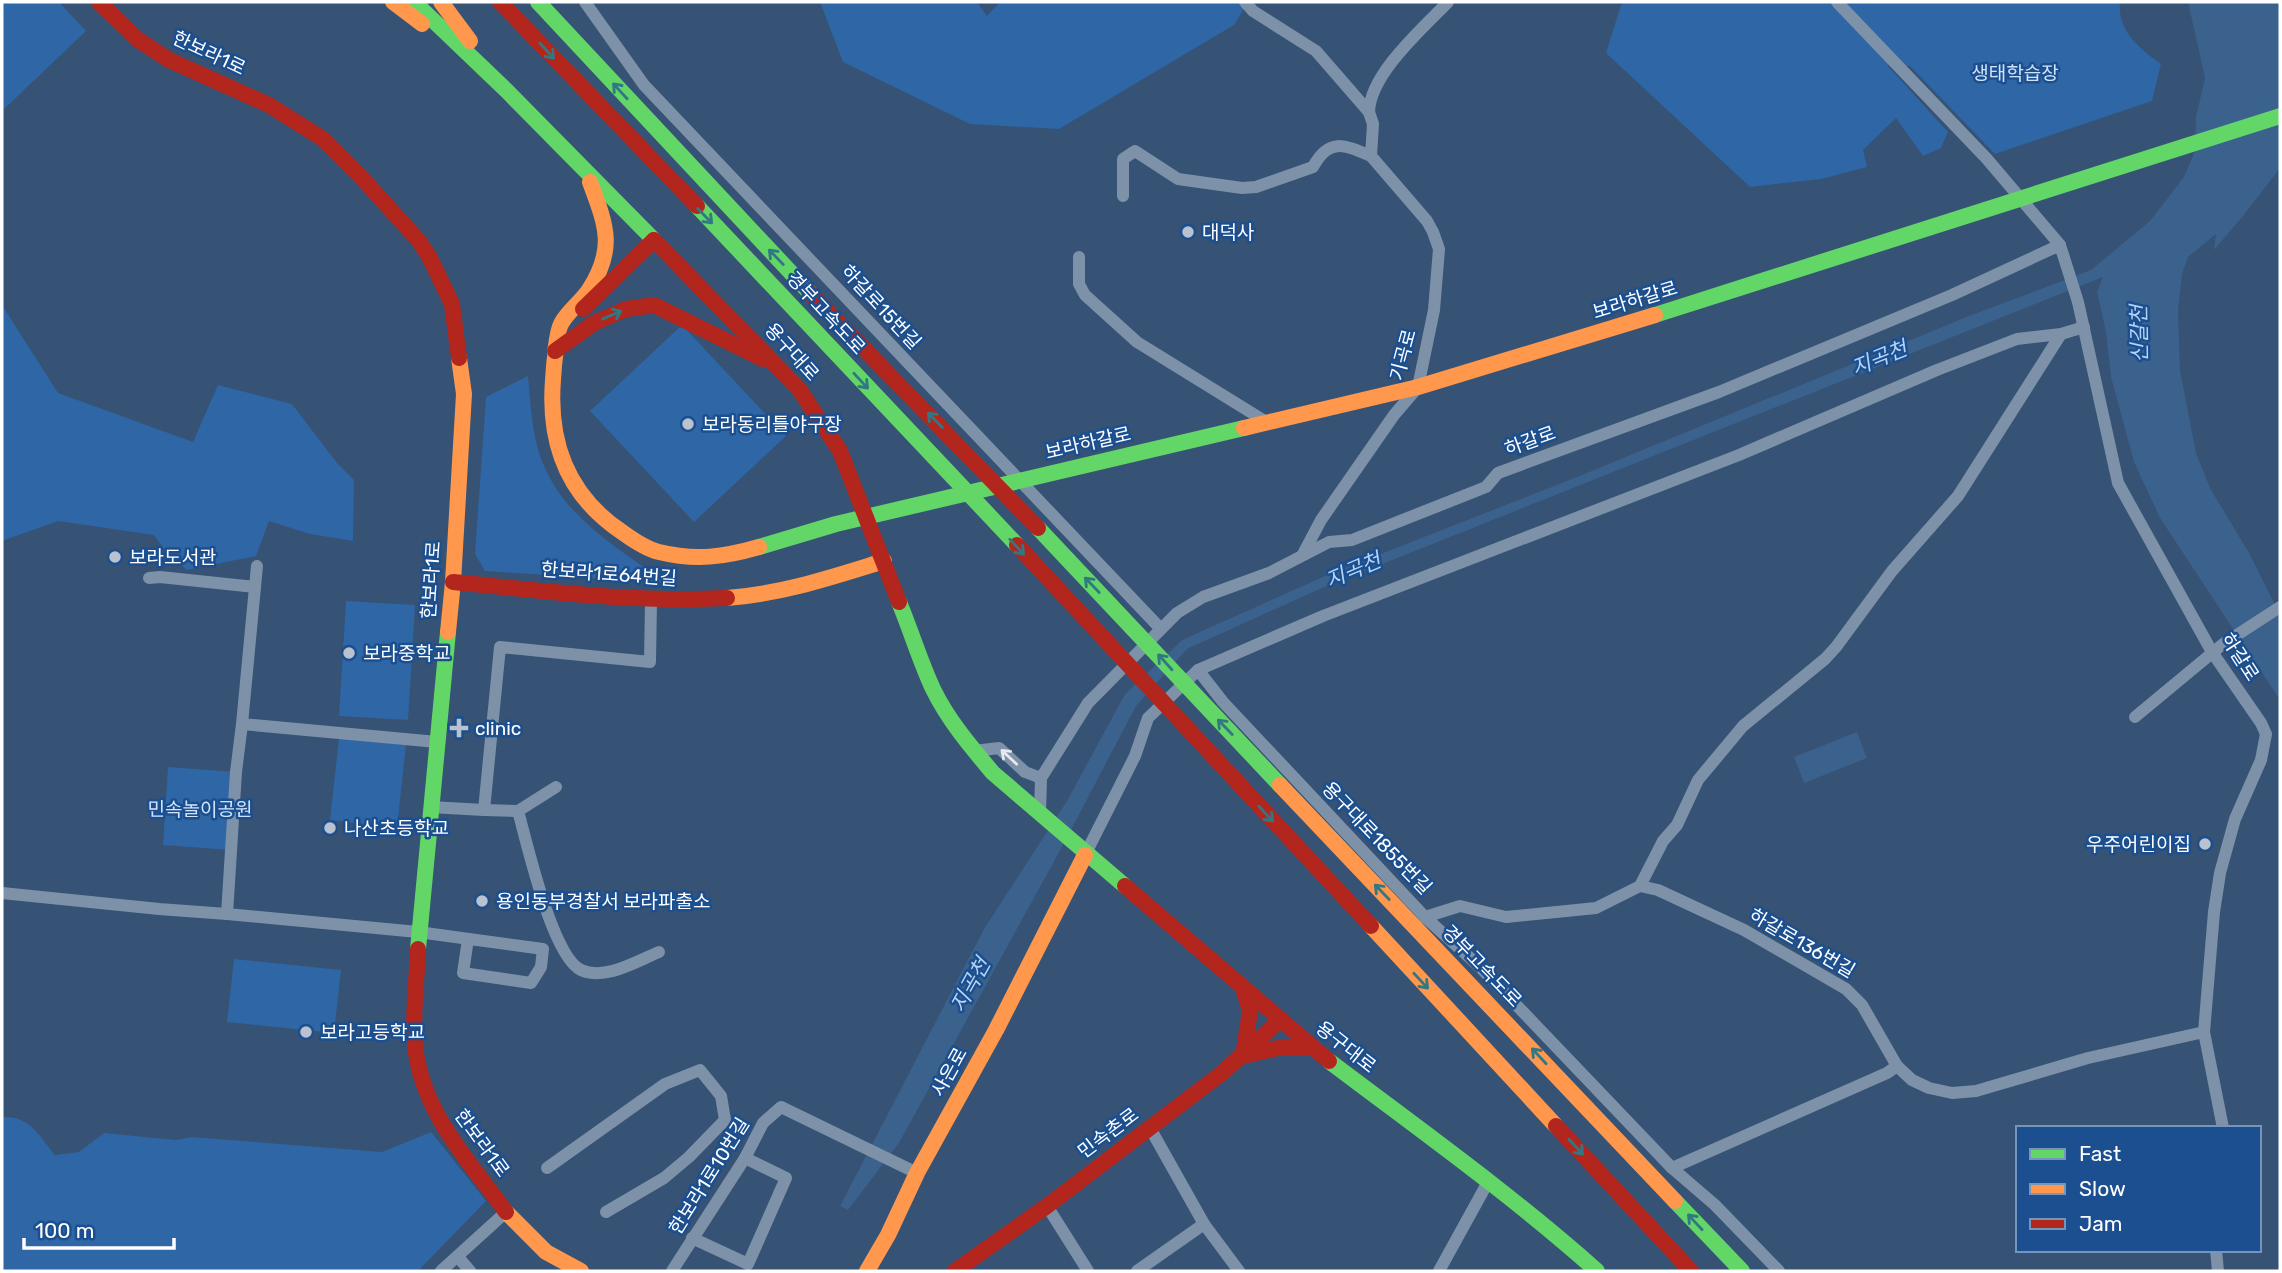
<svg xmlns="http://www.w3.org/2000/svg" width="2282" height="1273" viewBox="0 0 2282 1273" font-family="Rubik,'Noto Sans KR',sans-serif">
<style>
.green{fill:#2f66a5}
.water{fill:#3b618d}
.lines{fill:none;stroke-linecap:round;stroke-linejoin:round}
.street{stroke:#7d92a8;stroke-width:12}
.fast{stroke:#63d668;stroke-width:16}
.slow{stroke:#ff974d;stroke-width:16}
.jam{stroke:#b3261e;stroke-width:16}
.oneway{stroke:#317883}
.oneway2{stroke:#e5e9ee}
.poi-dot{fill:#b9c2ce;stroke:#1b4f8f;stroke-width:2.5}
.labels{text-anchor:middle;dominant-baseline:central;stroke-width:5;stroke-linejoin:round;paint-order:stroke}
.street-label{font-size:19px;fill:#fff;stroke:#1b4f8f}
.park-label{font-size:19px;fill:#cfe3fa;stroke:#1b4f8f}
.poi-label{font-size:19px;fill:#fff;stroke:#1b4f8f;text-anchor:start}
.water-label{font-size:21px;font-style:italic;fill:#b5d3f5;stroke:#1b4f8f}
</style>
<rect width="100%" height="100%" fill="#365274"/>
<g class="green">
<polygon points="2,2 59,2 86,31 2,111"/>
<polygon points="820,2 977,2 987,16 1000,2 1248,2 1234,25 1059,129 970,124 843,62"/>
<path d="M1625,2H2120C2117,31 2140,49 2161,64L2152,101L1995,154L1910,66L1887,65L1948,132L1941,148L1923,156L1896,118L1863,150L1867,167L1821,179L1750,187L1606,53L1621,5Z"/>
<polygon points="2,305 58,393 193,442 218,385 292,404 337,463 354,480 353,541 310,534 269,521 256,556 187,570 167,553 154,535 58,521 2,541"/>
<polygon points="682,325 786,436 694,522 590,411"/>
<path d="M528,376C531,407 532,441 546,470C569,521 623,551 666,583L485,571L475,554L486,397Z"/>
<polygon points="346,601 415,605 408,720 339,716"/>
<polygon points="339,738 406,745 397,828 330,820"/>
<polygon points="168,767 236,772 231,850 163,845"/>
<polygon points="234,959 341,970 334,1033 227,1022"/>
<path d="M2,1117C31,1116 38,1135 55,1155L79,1152L104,1133L176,1140L192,1137L382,1152L431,1132L486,1201L418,1271L2,1270Z"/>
</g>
<g class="water">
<polygon points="2188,2 2280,2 2280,168 2243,216 2214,250 2216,234 2188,257 2182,274 2178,310 2180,370 2196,453 2210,488 2249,553 2280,615 2280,700 2160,518 2134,462 2111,377 2106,332 2097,292 2103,277 1322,588 1187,649 1136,706 1062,847 899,1143 848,1210 840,1206 984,929 1067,801 1125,694 1182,640 1327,575 1572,479 1969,316 2091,270 2150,221 2184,177 2195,151 2196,117 2205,78"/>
<polygon points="1857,732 1867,758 1804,783 1794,757"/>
</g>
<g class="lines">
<g class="street">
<polyline points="585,2 644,85 1160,628"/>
<polyline points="1245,2 1253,11 1316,51 1369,112 1373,124 1371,156 1427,221 1433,232 1439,249 1434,310 1418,387 1394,415 1321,520 1303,554"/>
<polyline points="1837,2 1987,159 2060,245"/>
<path d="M1369,112C1370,74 1422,29 1448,2"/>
<path d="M1123,196V159L1135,151L1178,179L1242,188L1256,187L1313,167C1329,137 1345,145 1371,156"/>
<polyline points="1079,257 1079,284 1085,295 1137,342 1268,423"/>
<polyline points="257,566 242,724 437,742"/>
<polyline points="149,578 160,577 255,587"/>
<polyline points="1198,670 1323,616 1739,455 1937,370 2017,339 2061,334 2084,327"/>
<polyline points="2135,717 2223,644 2280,607"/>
<polyline points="974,751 999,748 1025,772 1041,778"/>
<polyline points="1041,778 1088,703 1177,613 1203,597 1269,573 1329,542 1352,540 1486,487 1498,473 1719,392 1952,295 2060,245 2078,302 2118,483 2212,652 2261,723 2266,734 2261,760 2235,819 2220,873 2214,912 2204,1032 2223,1128"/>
<polyline points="430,807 484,810 500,647 650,662 651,601"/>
<polyline points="484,810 518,811 556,787"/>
<path d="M518,811C527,843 552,956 581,970C605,981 637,961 659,952"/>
<polyline points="1040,813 1041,778"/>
<polyline points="1085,855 1135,756 1148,718 1198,670 1223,702 1425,917 1481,968 1672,1168 1715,1205 1779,1271"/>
<polyline points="1640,886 1663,841 1677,825 1698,780 1743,726 1825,659 1836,647 1892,571 1958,496 2061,334"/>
<polyline points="2,893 159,909 227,914 418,932 543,949 541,967 531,983 463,973 468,939"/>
<polyline points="227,914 236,772 242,724"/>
<polyline points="1425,917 1460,906 1506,917 1596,908 1640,886 1658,890 1744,930 1846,989 1862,1005 1897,1066 1912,1080 1929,1088 1952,1093 1976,1091 2088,1058 2204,1032"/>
<polyline points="547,1168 665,1084 700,1070 721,1096 725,1120 689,1157 664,1178 606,1212"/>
<polyline points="1672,1168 1887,1073 1897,1066"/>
<polyline points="1047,1206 1088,1271"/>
<polyline points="1204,1224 1239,1271"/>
<polyline points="692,1238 748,1264 786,1178 745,1158"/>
<polyline points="2216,1250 2218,1271"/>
<polyline points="458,1257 470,1271"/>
<polyline points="441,1271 506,1212"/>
<polyline points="672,1271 745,1158 763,1123 781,1107 917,1173"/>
<polyline points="1137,1271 1204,1224 1150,1128"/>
<polyline points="1439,1271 1488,1182"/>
</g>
<g class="fast">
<polyline points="414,2 507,91 654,240"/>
<polyline points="538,2 809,292"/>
<polyline points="697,206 1017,545"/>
<polyline points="1655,315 2280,116"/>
<polyline points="1038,528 1280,785"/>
<polyline points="759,547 836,524 1244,428"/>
<path d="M899,602C911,631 920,661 933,689C948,720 971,747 993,773L1125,886"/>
<polyline points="418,949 448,632"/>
<path d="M1329,1061C1419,1129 1513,1196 1597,1271"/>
<polyline points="1675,1201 1742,1271"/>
</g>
<g class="slow">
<polyline points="393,2 422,24"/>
<polyline points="441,2 470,41"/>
<path d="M558,343C554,355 554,367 553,380C548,443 568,496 622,532C633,540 646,549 659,552C696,561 724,557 759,547"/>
<path d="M555,351C557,343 557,332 561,324C567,312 581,302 589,290C616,248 606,225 590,182"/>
<polyline points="1244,428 1418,387 1655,315"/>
<path d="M727,598C782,594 832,577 884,561"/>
<polyline points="448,632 453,582 464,394 459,358"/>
<polyline points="1280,785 1675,1201"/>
<polyline points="1371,926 1556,1126"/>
<polyline points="506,1212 546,1252 581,1271"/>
<polyline points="867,1271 888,1235 917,1173 996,1030 1085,855"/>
</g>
<g class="jam">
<polyline points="99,2 137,39 169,60 269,105 323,139 361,177 419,241 430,258 452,304 459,358"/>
<polyline points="500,2 697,206"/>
<polyline points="654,240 799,389 840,451 899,602"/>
<polyline points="809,292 1038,528"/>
<polyline points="583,309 654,240"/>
<polyline points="555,351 594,323 626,309 654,305 763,359"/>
<polyline points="1017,545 1371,926"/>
<path d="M453,582C544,591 635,603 727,598"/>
<polyline points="1125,886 1329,1061"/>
<path d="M418,949C417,980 412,1014 415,1045C421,1111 469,1161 506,1212"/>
<polyline points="1244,991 1250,1011 1243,1056 1278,1048 1313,1048"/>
<polyline points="1556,1126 1691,1271"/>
<polyline points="955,1271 1047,1206 1222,1073 1280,1020"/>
</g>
</g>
<defs><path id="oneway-shaft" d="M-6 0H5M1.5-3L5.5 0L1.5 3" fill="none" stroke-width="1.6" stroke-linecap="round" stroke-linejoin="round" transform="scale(1.75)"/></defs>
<g class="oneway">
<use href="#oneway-shaft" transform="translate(547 51) rotate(47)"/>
<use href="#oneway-shaft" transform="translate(620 91) rotate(-133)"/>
<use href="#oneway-shaft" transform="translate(705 216) rotate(46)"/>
<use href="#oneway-shaft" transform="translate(776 257) rotate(-134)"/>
<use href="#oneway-shaft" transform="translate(612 315) rotate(-23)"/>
<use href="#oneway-shaft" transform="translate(861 381) rotate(47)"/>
<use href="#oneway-shaft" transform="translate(935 420) rotate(-134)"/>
<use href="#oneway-shaft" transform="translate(1017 547) rotate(47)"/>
<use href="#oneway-shaft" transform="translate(1092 585) rotate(-134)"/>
<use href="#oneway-shaft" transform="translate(1165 662) rotate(-132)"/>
<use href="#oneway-shaft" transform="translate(1225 727) rotate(-134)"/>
<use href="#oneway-shaft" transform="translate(1266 814) rotate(47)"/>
<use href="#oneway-shaft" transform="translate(1382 892) rotate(-134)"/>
<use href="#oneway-shaft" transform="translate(1421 981) rotate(47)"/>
<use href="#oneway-shaft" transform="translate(1539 1056) rotate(-133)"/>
<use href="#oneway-shaft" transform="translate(1576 1147) rotate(47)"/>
<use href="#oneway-shaft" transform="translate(1695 1222) rotate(-133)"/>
</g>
<use class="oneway2" href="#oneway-shaft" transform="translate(1009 757) rotate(-137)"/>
<g class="poi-dot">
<circle cx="1188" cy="232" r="7"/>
<circle cx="688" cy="424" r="7"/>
<circle cx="115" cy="557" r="7"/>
<circle cx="349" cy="653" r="7"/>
<path d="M455.5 717.5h7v7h7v7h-7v7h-7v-7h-7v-7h7z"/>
<circle cx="330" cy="828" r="7"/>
<circle cx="2205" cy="844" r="7"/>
<circle cx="482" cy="901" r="7"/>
<circle cx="306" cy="1032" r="7"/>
</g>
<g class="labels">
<g class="street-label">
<text transform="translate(209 53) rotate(25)">한보라1로</text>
<text transform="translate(1635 300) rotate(-17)">보라하갈로</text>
<text transform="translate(881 307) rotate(47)">하갈로15번길</text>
<text transform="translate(826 313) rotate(47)">경부고속도로</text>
<text transform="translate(792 352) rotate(48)">용구대로</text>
<text transform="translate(1403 355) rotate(-75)">기곡로</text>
<text transform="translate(1530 441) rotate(-20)">하갈로</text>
<text transform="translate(1088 443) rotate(-13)">보라하갈로</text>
<text transform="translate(609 574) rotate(4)">한보라1로64번길</text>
<text transform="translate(431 580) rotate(-86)">한보라1로</text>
<text transform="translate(2240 657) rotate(57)">하갈로</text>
<text transform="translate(1377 838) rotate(46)">용구대로1855번길</text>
<text transform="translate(1802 943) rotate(30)">하갈로136번길</text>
<text transform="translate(1482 966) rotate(46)">경부고속도로</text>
<text transform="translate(1346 1047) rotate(38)">용구대로</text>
<text transform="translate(949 1072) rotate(-61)">사은로</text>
<text transform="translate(1108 1133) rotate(-37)">민속촌로</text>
<text transform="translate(482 1143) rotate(54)">한보라1로</text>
<text transform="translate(709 1176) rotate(-58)">한보라1로10번길</text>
</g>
<g class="park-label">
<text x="2015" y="73">생태학습장</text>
<text x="200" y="809">민속놀이공원</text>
</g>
<g class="poi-label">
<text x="1202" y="232">대덕사</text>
<text x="702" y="424">보라동리틀야구장</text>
<text x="129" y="557">보라도서관</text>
<text x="363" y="653">보라중학교</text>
<text x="475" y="728">clinic</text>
<text x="344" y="828">나산초등학교</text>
<text x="2191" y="844" text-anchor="end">우주어린이집</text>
<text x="496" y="901">용인동부경찰서 보라파출소</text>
<text x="320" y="1032">보라고등학교</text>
</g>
<g class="water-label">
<text transform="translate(2139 334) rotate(-91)">신갈천</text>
<text transform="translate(1879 358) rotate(-22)">지곡천</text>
<text transform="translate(1353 570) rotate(-23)">지곡천</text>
<text transform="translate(970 985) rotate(-61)">지곡천</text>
</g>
</g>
<rect width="2282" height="1273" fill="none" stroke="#ffffff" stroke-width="7"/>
<rect x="2016" y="1126" width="245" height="126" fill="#1b4f8f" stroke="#7695bc" stroke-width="2"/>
<rect x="2030" y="1149" width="35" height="10" fill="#63d668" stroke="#7695bc" stroke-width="2"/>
<text x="2079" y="1161" font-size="21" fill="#ffffff">Fast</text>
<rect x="2030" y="1184" width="35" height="10" fill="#ff974d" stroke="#7695bc" stroke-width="2"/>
<text x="2079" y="1196" font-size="21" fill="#ffffff">Slow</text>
<rect x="2030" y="1219" width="35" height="10" fill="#b3261e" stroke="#7695bc" stroke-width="2"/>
<text x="2079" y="1231" font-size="21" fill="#ffffff">Jam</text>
<path d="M24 1238v10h150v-10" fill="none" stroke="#ffffff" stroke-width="3.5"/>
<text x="35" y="1238" font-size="21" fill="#ffffff" stroke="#1b4f8f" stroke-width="5" paint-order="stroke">100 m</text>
</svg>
